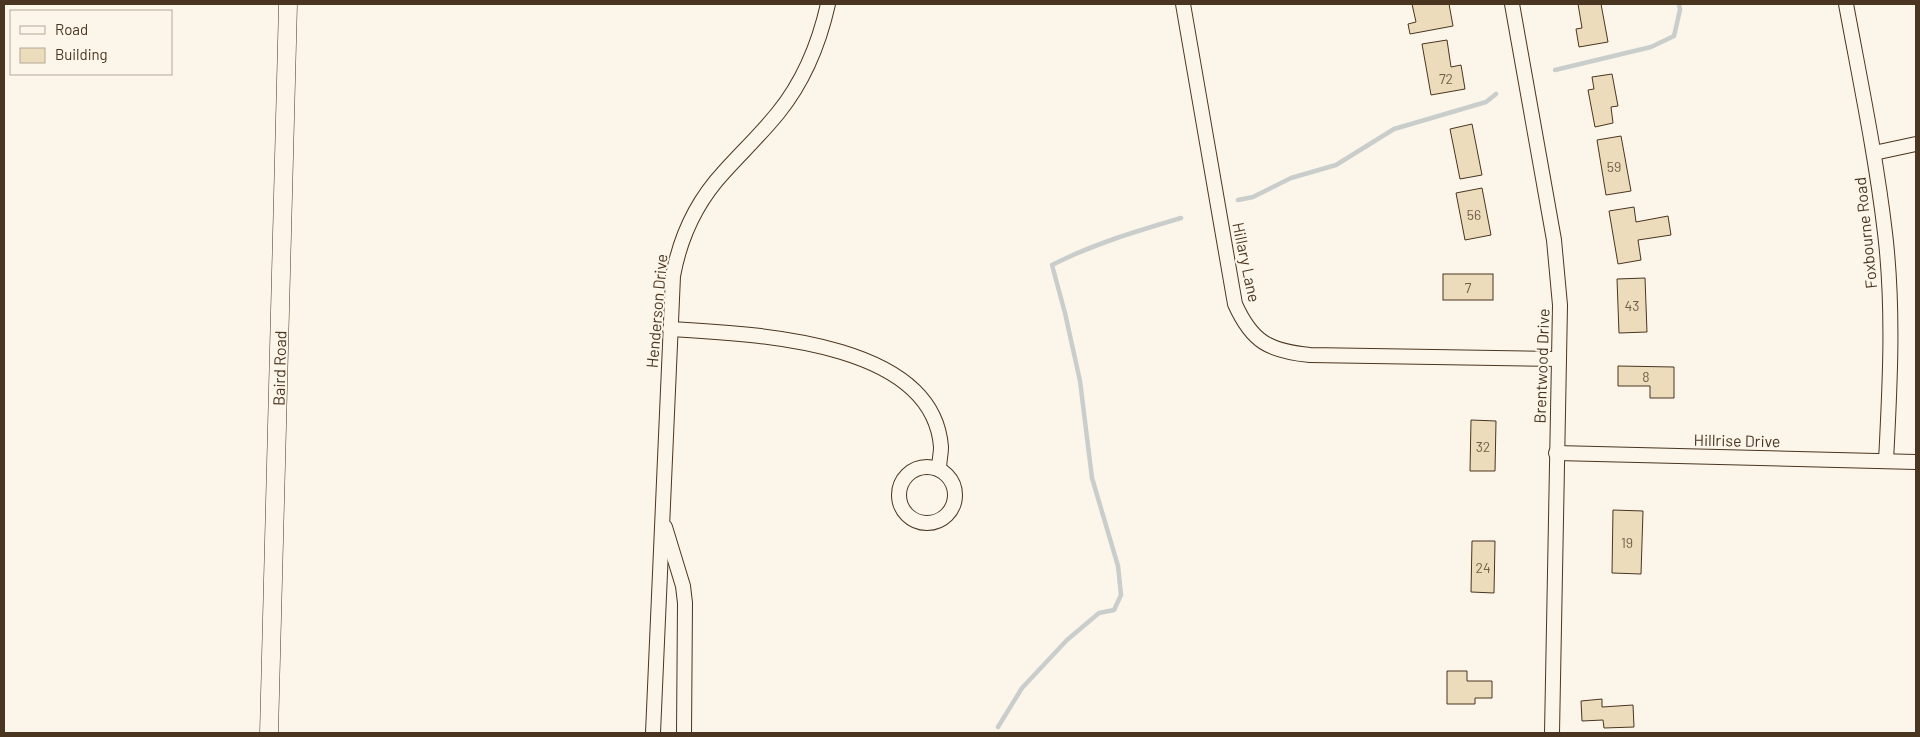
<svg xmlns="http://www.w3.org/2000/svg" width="1920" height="737" viewBox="0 0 1920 737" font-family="Barlow,sans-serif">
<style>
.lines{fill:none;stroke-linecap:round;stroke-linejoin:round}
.stream{stroke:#c9cecd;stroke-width:4.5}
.building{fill:#ecdcbc;stroke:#4a3520}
.minor-casing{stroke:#4a3520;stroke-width:16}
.tertiary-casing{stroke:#4a3520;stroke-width:19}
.minor{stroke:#fbf6e9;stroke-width:14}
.tertiary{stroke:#fbf6e9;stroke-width:18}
.labels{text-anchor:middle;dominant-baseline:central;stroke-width:4;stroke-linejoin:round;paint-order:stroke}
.number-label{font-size:14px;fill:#725f47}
.street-label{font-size:16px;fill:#4a3520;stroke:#fbf6e9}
</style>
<rect width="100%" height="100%" fill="#fbf6e9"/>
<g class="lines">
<g class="stream">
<polyline points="1555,70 1651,47 1674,36 1680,10 1679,4"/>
<polyline points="1238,200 1253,197 1291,178 1336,165 1394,129 1486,102 1496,94"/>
<path d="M998,727L1022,688L1067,640L1099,613L1114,610L1121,595L1118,566L1092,478L1080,381L1065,313L1052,265C1093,244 1137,231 1181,218"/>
</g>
</g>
<g class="building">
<polygon points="1412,4 1449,4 1453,26 1410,34 1408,24 1416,22"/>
<polygon points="1578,4 1601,4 1608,42 1579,47 1576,29 1582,28"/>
<polygon points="1447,40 1451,67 1461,65 1465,89 1431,95 1422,44"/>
<polygon points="1612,74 1618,106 1611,107 1613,123 1595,127 1588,90 1594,89 1592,77"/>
<polygon points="1472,124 1482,175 1460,179 1450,129"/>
<polygon points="1621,136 1631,191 1606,195 1597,140"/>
<polygon points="1482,188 1491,235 1465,240 1456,193"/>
<polygon points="1634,207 1636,222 1668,216 1671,235 1638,240 1641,260 1618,264 1609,211"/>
<rect x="1443" y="274" width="50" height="26"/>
<polygon points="1645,278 1647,332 1619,333 1617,279"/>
<polygon points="1618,366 1674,367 1674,398 1650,398 1650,386 1618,386"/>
<polygon points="1471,420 1496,421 1495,471 1470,471"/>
<polygon points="1613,510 1643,511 1641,574 1612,573"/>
<polygon points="1472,541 1495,541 1494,593 1471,592"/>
<polygon points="1447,671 1467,671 1467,681 1492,681 1492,698 1475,698 1475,704 1447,704"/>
<polygon points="1602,699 1602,707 1633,705 1634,727 1604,728 1603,720 1582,721 1581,701"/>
</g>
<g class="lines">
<defs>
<g id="minor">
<path d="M1183,4L1235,304C1252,342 1269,351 1310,355L1559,359"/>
<polyline points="1512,4 1554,240 1560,305 1552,733"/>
<path d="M1846,4C1860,80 1876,156 1885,233C1894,308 1890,385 1886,461"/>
<polyline points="1874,153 1916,144"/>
<path d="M670,329C749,334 933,339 941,447C941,454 939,462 939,469"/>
<polyline points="1556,453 1916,462"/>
<circle cx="927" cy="495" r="28"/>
<polyline points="665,527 683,586 685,603 684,733"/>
<path d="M653,733L673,276C680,238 697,201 724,172C742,152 761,134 778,113C804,81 819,44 828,4"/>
</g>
<g id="tertiary">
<path id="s1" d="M269,733L288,4"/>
</g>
</defs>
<use href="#minor" class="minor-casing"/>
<use href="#tertiary" class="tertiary-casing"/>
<use href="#minor" class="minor"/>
<use href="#tertiary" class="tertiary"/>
</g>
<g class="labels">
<g class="number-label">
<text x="1446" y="78">72</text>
<text x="1614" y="166">59</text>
<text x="1474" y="214">56</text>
<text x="1468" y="287">7</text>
<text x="1632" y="305">43</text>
<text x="1646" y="376">8</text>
<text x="1483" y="446">32</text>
<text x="1627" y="542">19</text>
<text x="1483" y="567">24</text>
</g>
<g class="street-label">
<text transform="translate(1865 233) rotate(-96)">Foxbourne Road</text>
<text transform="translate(1247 262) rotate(78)">Hillary Lane</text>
<text transform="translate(656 311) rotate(-85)">Henderson Drive</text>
<text transform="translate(1541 366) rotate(-88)">Brentwood Drive</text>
<text stroke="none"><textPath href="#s1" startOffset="365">Baird Road</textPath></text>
<text transform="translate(1737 440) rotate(1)">Hillrise Drive</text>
</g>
</g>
<rect width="1920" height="737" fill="none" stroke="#4a3520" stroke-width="10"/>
<rect x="10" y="10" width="162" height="65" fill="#fbf6e9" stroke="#b4a999"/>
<rect x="20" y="26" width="25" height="8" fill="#fbf6e9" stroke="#b4a999"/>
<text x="55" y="35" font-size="15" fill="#4a3520">Road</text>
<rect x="20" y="48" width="25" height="15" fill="#ecdcbc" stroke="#b4a999"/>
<text x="55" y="60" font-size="15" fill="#4a3520">Building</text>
</svg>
